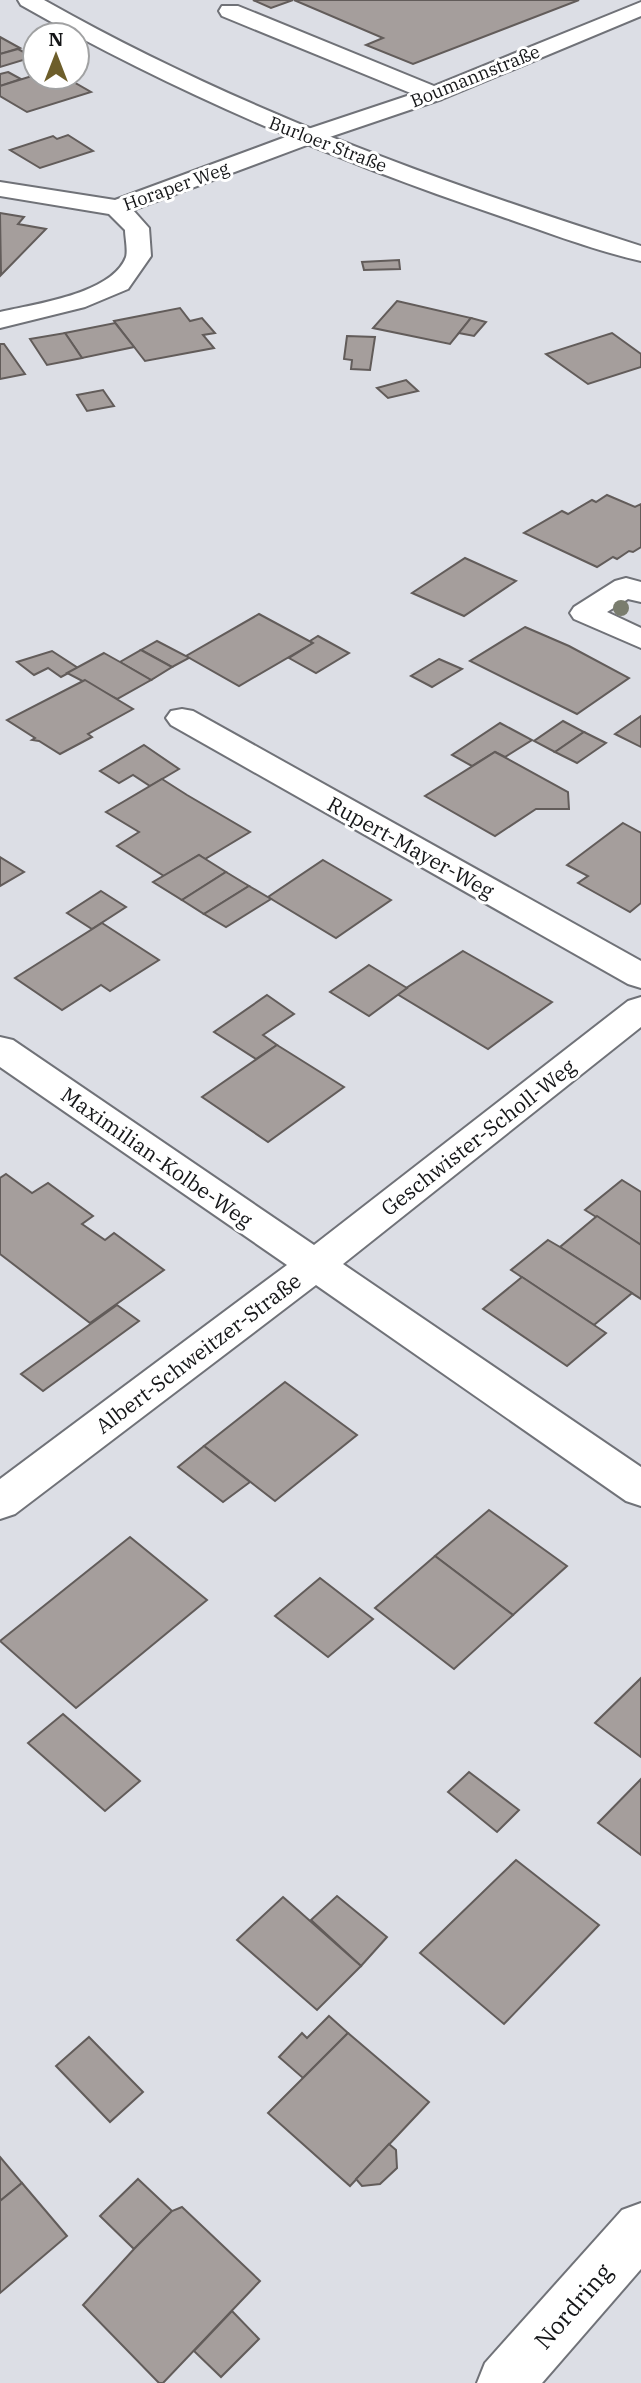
<svg xmlns="http://www.w3.org/2000/svg" width="641" height="2383" viewBox="0 0 641 2383" font-family="'IBM Plex Serif',serif">
<style>
.building{fill:#a59e9c;stroke:#625c5a;stroke-width:2}
.lines{fill:none;stroke-linecap:round;stroke-linejoin:round}
.minor-casing{stroke:#707278;stroke-width:4}
.major-casing{stroke:#707278;stroke-width:4}
.minor{fill:#fff;fill-rule:evenodd}
.major{fill:#fff;fill-rule:evenodd}
.tree{fill:#7a7d6e}
.labels{text-anchor:middle;dominant-baseline:central;stroke-width:6;stroke-linejoin:round;paint-order:stroke}
.far-street-label{font-size:18px;fill:#151618;stroke:#fff}
.street-label{font-size:21px;fill:#151618;stroke:#fff}
.near-street-label{font-size:24px;fill:#151618;stroke:#fff}
</style>
<rect width="100%" height="100%" fill="#dcdee5"/>
<g class="building">
<polygon points="253,0 293,0 271,8"/>
<polygon points="294,0 579,0 413,64 366,45 383,38"/>
<polygon points="0,37 20,48 0,54"/>
<polygon points="18,49 33,57 0,67 0,54"/>
<polygon points="8,72 21,79 0,86 0,74"/>
<polygon points="35,75 71,77 74,79 72,81 91,92 27,112 0,96 0,86"/>
<polygon points="68,135 93,151 40,168 10,150 53,136 57,139"/>
<polygon points="0,213 24,217 18,224 46,229 1,275"/>
<polygon points="399,260 400,269 364,270 362,262"/>
<polygon points="397,301 471,318 450,344 373,328"/>
<polygon points="180,308 190,321 202,318 215,333 203,335 214,348 145,361 114,321"/>
<polygon points="471,318 486,322 474,336 459,333"/>
<polygon points="115,323 134,347 82,358 65,333"/>
<polygon points="65,333 82,358 47,365 30,339"/>
<polygon points="612,333 641,354 641,367 588,384 546,354"/>
<polygon points="347,336 375,337 370,370 351,369 352,360 344,359"/>
<polygon points="0,344 4,344 25,374 0,379"/>
<polygon points="406,380 418,391 388,398 377,388"/>
<polygon points="103,390 114,406 87,411 77,395"/>
<polygon points="607,495 635,507 641,504 641,547 633,552 629,551 617,559 613,557 597,567 524,533 562,511 568,514 592,500 596,502"/>
<polygon points="465,558 516,581 464,616 412,593"/>
<polygon points="259,614 313,643 239,686 186,656"/>
<polygon points="525,627 569,646 629,678 577,714 470,661"/>
<polygon points="318,636 349,653 316,673 289,658 313,643 310,641"/>
<polygon points="157,641 186,656 189,658 172,667 141,650"/>
<polygon points="141,650 172,667 151,680 120,662"/>
<polygon points="52,651 78,668 61,677 48,668 34,675 17,662"/>
<polygon points="104,653 120,662 151,680 117,699 67,673"/>
<polygon points="439,659 462,669 432,687 411,676"/>
<polygon points="85,680 133,709 88,734 92,737 60,754 39,741 32,740 35,738 7,720"/>
<polygon points="641,716 641,747 615,734"/>
<polygon points="563,721 584,732 555,752 534,741"/>
<polygon points="500,723 532,740 505,757 495,752 472,766 452,755"/>
<polygon points="584,732 606,743 577,763 555,752"/>
<polygon points="144,745 179,769 150,786 133,775 119,783 100,771"/>
<polygon points="495,752 568,792 569,809 536,809 495,836 425,796"/>
<polygon points="162,779 187,795 250,832 205,859 199,855 164,876 117,846 139,832 106,812"/>
<polygon points="623,823 641,833 641,903 630,912 578,883 588,876 567,865"/>
<polygon points="199,855 226,872 182,900 153,882"/>
<polygon points="0,857 24,872 0,886"/>
<polygon points="323,860 391,900 336,938 268,897"/>
<polygon points="226,872 249,886 204,914 182,900"/>
<polygon points="249,886 271,899 226,927 204,914"/>
<polygon points="101,891 126,907 92,929 67,913"/>
<polygon points="102,923 159,960 110,991 101,985 62,1010 15,978"/>
<polygon points="463,951 552,1002 488,1049 397,994"/>
<polygon points="369,965 407,988 369,1016 330,992"/>
<polygon points="267,995 294,1014 263,1035 277,1045 256,1059 214,1032"/>
<polygon points="277,1045 344,1087 268,1142 202,1097"/>
<polygon points="6,1174 32,1193 48,1183 93,1216 82,1224 105,1240 114,1233 164,1270 90,1323 0,1254 0,1178"/>
<polygon points="622,1180 641,1192 641,1245 585,1210"/>
<polygon points="597,1216 641,1245 641,1299 560,1247"/>
<polygon points="548,1240 560,1247 632,1293 594,1325 511,1270"/>
<polygon points="522,1277 606,1333 567,1366 483,1309"/>
<polygon points="117,1305 139,1321 43,1391 21,1374"/>
<polygon points="285,1382 357,1435 275,1501 204,1446"/>
<polygon points="204,1446 250,1482 223,1502 178,1467"/>
<polygon points="489,1510 567,1566 513,1615 435,1556"/>
<polygon points="130,1537 207,1600 76,1708 0,1641"/>
<polygon points="435,1556 513,1615 454,1669 375,1608"/>
<polygon points="320,1578 373,1619 328,1657 275,1616"/>
<polygon points="641,1678 641,1757 595,1723"/>
<polygon points="63,1714 140,1781 105,1811 28,1743"/>
<polygon points="469,1772 519,1810 497,1832 448,1792"/>
<polygon points="641,1779 641,1855 598,1823"/>
<polygon points="516,1860 599,1925 504,2024 420,1953"/>
<polygon points="337,1896 387,1937 361,1966 311,1920"/>
<polygon points="283,1897 361,1966 317,2010 237,1940"/>
<polygon points="329,2016 348,2033 303,2078 279,2057 302,2033 307,2038"/>
<polygon points="348,2033 429,2102 350,2186 268,2113"/>
<polygon points="89,2037 143,2092 110,2122 56,2066"/>
<polygon points="389,2144 396,2150 397,2168 380,2184 362,2186 356,2179"/>
<polygon points="0,2157 22,2183 0,2201"/>
<polygon points="138,2179 172,2211 134,2249 100,2216"/>
<polygon points="22,2183 67,2236 0,2293 0,2201"/>
<polygon points="182,2207 260,2281 163,2383 159,2383 83,2305 134,2249 172,2211"/>
<polygon points="232,2311 259,2339 221,2377 194,2351"/>
</g>
<g class="lines">
<defs>
<g id="minor">
<path d="M641,2V16L442,99L315,142L133,210L149,228L151,256L128,289L85,307L0,328V312C35,304 112,294 126,257C128,250 125,237 125,230L109,214L0,196V182L115,200L299,132L413,94L222,16L219,11L222,6H238L434,86Z"/>
<polygon points="626,578 641,582 641,602 628,599 607,612 641,628 641,648 574,619 570,613 574,607 615,581"/>
<polygon points="182,709 193,711 641,961 641,988 628,984 171,725 166,718 171,711"/>
<polygon points="641,997 641,1027 343,1264 641,1467 641,1506 626,1501 316,1285 15,1514 0,1519 0,1479 287,1265 0,1067 0,1037 13,1040 314,1245 628,1001"/>
</g>
<g id="major">
<path d="M18,0H44C235,108 433,180 641,246V261C593,250 546,232 500,216C333,160 172,91 21,5Z"/>
<polygon points="641,2203 641,2269 542,2383 477,2383 485,2363 622,2210"/>
</g>
</defs>
<use href="#minor" class="minor-casing"/>
<use href="#major" class="major-casing"/>
<use href="#minor" class="minor"/>
<use href="#major" class="major"/>
</g>
<circle class="tree" cx="621" cy="608" r="8"/>
<g class="labels">
<g class="far-street-label">
<text transform="translate(475 76) rotate(-22)">Boumannstraße</text>
<text transform="translate(328 144) rotate(21)">Burloer Straße</text>
<text transform="translate(176 186) rotate(-20)">Horaper Weg</text>
</g>
<g class="street-label">
<text transform="translate(411 847) rotate(29)">Rupert-Mayer-Weg</text>
<text transform="translate(478 1137) rotate(-38)">Geschwister-Scholl-Weg</text>
<text transform="translate(157 1157) rotate(35)">Maximilian-Kolbe-Weg</text>
<text transform="translate(198 1353) rotate(-37)">Albert-Schweitzer-Straße</text>
</g>
<g class="near-street-label">
<text transform="translate(573 2306) rotate(-49)">Nordring</text>
</g>
</g>
<g transform="translate(56 56)"><circle r="33" fill="#ffffff" stroke="#a1a2a3" stroke-width="2"/>
<path d="M0-5L12 26L0 18L-12 26Z" fill="#6d5e2b"/>
<text y="-10" font-size="19" font-weight="bold" text-anchor="middle" fill="#151618">N</text>
</g>
</svg>
